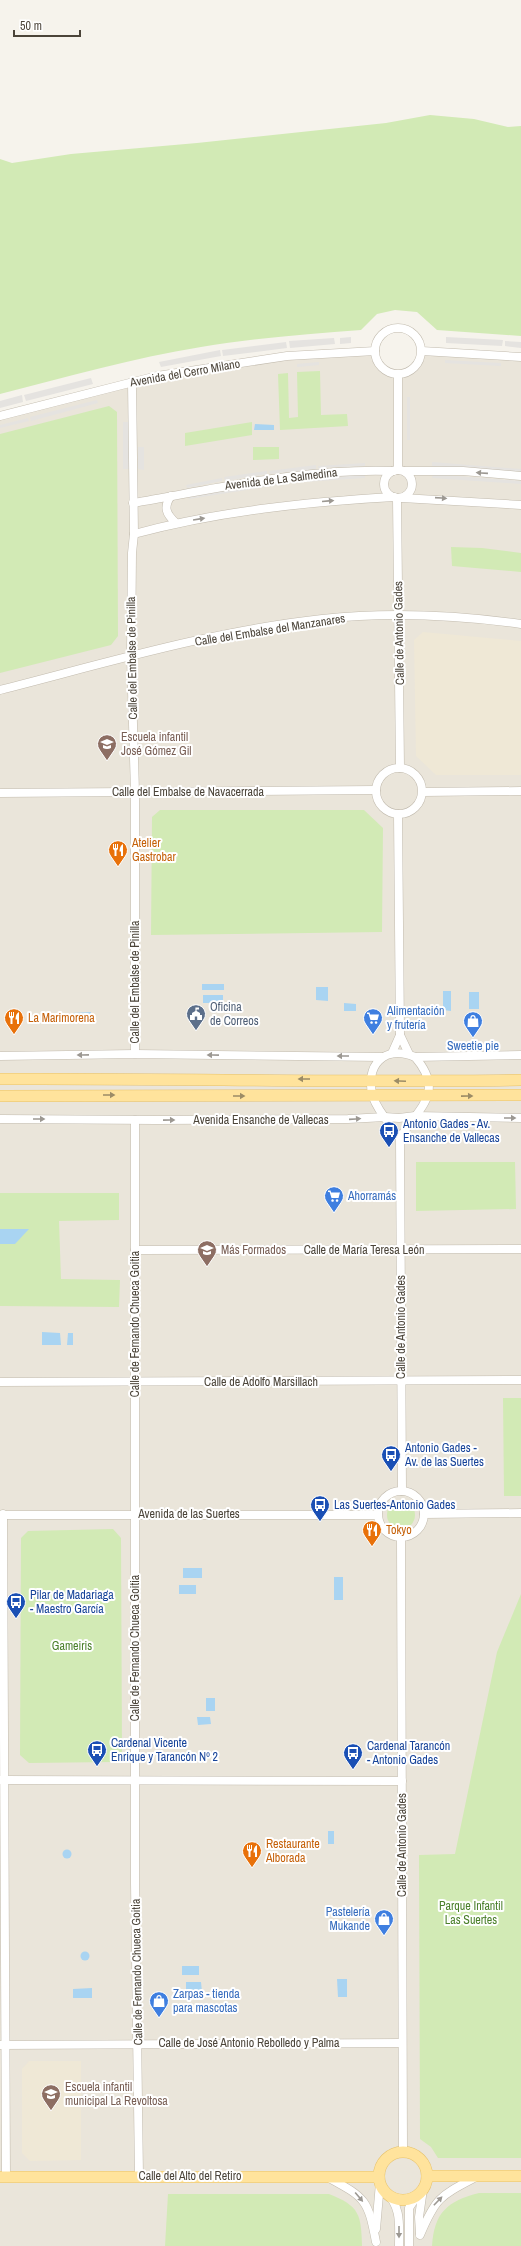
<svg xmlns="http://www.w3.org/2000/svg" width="521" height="2246" viewBox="0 0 521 2246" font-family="'Archivo Narrow',sans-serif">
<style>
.residential{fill:#eae5da}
.education{fill:#efe8d6}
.green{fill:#d2eab5}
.parking{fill:#e5e3e0}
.water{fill:#a9d4f2}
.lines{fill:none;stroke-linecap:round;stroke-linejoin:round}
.minor-casing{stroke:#c2bbae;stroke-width:9}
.major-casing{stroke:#e6c16a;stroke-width:12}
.minor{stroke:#fff;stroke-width:8}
.major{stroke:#ffe39c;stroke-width:11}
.oneway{fill:#9c9892}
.oneway2{fill:#9c8c66}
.labels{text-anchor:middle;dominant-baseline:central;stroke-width:4;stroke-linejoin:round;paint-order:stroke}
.street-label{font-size:12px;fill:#4b4439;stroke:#fff}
.education-label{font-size:12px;fill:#785e54;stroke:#fff;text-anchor:start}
.food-label{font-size:12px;fill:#c56008;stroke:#fff;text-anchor:start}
.service-label{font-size:12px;fill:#4e5e75;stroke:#fff;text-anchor:start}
.shop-label{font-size:12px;fill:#366cbe;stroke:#fff;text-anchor:start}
.transit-label{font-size:12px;fill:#164399;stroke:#fff;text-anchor:start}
.park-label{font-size:12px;fill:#4a7f2a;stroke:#fff}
</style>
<rect width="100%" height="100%" fill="#f6f3ec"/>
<polygon class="residential" points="375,351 376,360 383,369 398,375 406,373 416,366 422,351 521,358 521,2246 0,2246 0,416 99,391 229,364"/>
<g class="education">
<polygon points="423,632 521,641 521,775 436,775 416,756 414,640"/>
<polygon points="29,2061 81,2061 81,2160 30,2161 22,2153 22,2069"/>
</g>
<g class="green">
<path d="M430,115L474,119L508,127L521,126V336L437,330L417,312L395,310L377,314L361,330C308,334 254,338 201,347C133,358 67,377 0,394V159L12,163L71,154L197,143L386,123Z"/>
<polygon points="320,371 321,415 347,414 348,426 280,430 278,374 288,373 289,418 298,417 297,372"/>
<polygon points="109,406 117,412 118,636 111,645 0,673 0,434"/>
<polygon points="252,422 252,435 185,446 185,433"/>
<polygon points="253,447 279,447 279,459 253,460"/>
<polygon points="451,547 482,548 521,553 521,572 452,566"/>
<polygon points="160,810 364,810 383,828 382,932 151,935 152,817"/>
<polygon points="416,1162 515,1162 516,1209 416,1211"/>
<polygon points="0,1193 119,1193 119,1220 59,1221 61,1279 120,1280 119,1307 0,1306"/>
<polygon points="503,1398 521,1398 521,1496 504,1496"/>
<circle cx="401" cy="1515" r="14"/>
<polygon points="113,1529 121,1538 122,1754 114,1762 29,1763 20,1755 21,1538 28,1531"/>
<polygon points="521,1594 521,2158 438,2158 431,2147 420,2139 419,1855 455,1854 497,1652"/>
<path d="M479,2193H521V2246H432C434,2213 447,2201 479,2193Z"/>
<path d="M168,2194H329C360,2206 361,2215 362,2246H165Z"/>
</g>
<g class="parking">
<polygon points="351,337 351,343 340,344 340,338"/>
<polygon points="446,337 503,340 502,346 446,343"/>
<polygon points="334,338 335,344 290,348 289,341"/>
<polygon points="505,341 521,342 521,348 505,346"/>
<polygon points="286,342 287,348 223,356 222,350"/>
<polygon points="220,350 221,356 161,367 159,362"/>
<polygon points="445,360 501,363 501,366 445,363"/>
<polygon points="319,362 319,365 297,367 297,364"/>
<polygon points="91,378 93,384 26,401 24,395"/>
<polygon points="22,395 23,402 0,408 0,401"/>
<rect x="407" y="397" width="3" height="43"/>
<polygon points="97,400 98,403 31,421 30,417"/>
<polygon points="28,418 29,421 0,428 0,425"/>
<rect x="123" y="422" width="6" height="47"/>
<polygon points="138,447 144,447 144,470 138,469"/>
<polygon points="432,462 521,469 521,472 432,466"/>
<polygon points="365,463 365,466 318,468 318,466"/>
<polygon points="316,465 316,469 270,474 269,471"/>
<polygon points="267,471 267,474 225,481 224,477"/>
<polygon points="365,474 365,478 290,483 189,499 189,496 252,485"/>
<polygon points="433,474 521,481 521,484 432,478"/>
<polygon points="222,478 222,481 187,488 186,485"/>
</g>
<g class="water">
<polygon points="255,424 274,425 274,430 254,430"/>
<rect x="202" y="984" width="22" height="6"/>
<polygon points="316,987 328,987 328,1001 316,1000"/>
<polygon points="443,991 451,991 451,1011 443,1010"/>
<rect x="469" y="992" width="10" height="17"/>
<rect x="203" y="995" width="20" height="8"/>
<polygon points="344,1003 356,1004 356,1011 344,1011"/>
<polygon points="91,1012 91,1018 72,1018 72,1013"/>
<polygon points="0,1229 29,1229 15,1244 0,1244"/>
<polygon points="42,1332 60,1333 61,1345 42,1345"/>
<polygon points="68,1333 73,1333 73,1345 67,1345"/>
<rect x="183" y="1568" width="19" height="10"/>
<rect x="334" y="1577" width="9" height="23"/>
<rect x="179" y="1585" width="17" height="9"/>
<rect x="206" y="1698" width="9" height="13"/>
<polygon points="197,1717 210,1717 211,1724 198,1725"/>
<rect x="328" y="1831" width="6" height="13"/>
<circle cx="67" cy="1854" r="4.5"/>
<circle cx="85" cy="1956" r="4.5"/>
<rect x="182" y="1966" width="17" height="9"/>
<polygon points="337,1979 347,1979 347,1997 338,1997"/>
<polygon points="186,1982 201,1982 202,1992 186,1992"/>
<polygon points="92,1988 92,1998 73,1998 73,1989"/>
</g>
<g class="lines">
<defs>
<g id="minor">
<circle cx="398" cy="351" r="23"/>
<polyline points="422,351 521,357"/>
<polyline points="132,382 134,534 132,553 131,656 135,792 135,1054"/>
<polyline points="0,416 157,376 287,356 375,351"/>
<polyline points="398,470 398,375"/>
<circle cx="398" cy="484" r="14"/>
<polyline points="405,471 463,471 521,476"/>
<path d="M171,496C163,507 166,514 176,523"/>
<polyline points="397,498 400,768"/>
<polyline points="402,498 521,505"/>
<path d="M133,503C220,488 305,468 393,471"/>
<path d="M134,534C219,511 306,502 394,497"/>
<path d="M0,690C106,663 212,631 322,619C387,612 456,615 521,624"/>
<circle cx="399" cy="791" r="23"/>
<polyline points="423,792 521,791"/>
<polyline points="0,793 376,790"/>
<polyline points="398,814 400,1035"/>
<polyline points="392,1053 400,1035 409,1054"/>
<polyline points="0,1056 135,1054 382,1057"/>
<polyline points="0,1119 157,1120 348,1119 385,1117 399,1118 415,1116 521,1118"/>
<polyline points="135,1120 135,1883 139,2176"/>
<path d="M400,1138C391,1125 378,1112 373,1097C364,1066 384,1044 415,1057L521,1055"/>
<polyline points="135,1250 521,1249"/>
<polyline points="0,1382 521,1380"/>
<circle cx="401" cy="1514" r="23"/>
<path d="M402,1491L400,1138C418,1108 446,1093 415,1057"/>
<polyline points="3,1514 6,2177"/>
<polyline points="424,1514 521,1513"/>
<polyline points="0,1515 377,1515"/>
<polyline points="401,1538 403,2152"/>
<polyline points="1,1780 402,1781"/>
<polyline points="0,2045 402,2043"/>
<path d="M329,2178C366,2198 368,2200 376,2242"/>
<path d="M385,2191C402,2207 399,2225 399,2246"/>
<polyline points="376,2229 380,2183"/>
<polyline points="420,2233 419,2217 423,2189"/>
<path d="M420,2235C436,2197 440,2196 476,2177"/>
<polyline points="409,2246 409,2208 419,2193"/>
</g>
<g id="major">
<path d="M0,1079C174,1078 347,1083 521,1080"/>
<polyline points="0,1096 521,1095"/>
<circle cx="403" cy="2176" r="24"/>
<polyline points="427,2176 521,2176"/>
<polyline points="0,2177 379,2177"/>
</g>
</defs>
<use href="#minor" class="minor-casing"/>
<use href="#major" class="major-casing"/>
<use href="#minor" class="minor"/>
<use href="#major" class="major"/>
</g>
<defs><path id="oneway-solid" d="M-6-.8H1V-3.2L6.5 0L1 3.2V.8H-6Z"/></defs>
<g class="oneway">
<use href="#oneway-solid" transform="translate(482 473) rotate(-176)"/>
<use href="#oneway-solid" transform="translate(441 498) rotate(4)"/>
<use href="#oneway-solid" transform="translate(328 501) rotate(-5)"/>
<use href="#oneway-solid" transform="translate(199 519) rotate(-9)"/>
<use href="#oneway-solid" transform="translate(83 1055) rotate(179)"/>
<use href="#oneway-solid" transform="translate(213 1055) rotate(-179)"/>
<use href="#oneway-solid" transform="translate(343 1056) rotate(-180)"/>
<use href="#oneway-solid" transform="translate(510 1118)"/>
<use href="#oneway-solid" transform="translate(39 1119)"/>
<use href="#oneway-solid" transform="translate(355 1119) rotate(-4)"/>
<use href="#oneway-solid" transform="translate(169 1120) rotate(-1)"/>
<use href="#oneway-solid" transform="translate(359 2197) rotate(50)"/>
<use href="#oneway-solid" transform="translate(438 2201) rotate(-46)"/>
<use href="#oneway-solid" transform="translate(399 2232) rotate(90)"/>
</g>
<g class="oneway2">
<use href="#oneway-solid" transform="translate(304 1079) rotate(-180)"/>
<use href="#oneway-solid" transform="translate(400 1081) rotate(-178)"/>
<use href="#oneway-solid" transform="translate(109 1095)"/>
<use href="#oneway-solid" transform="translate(239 1096)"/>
<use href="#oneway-solid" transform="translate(467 1096) rotate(-1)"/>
</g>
<defs>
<symbol id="school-pin" viewBox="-11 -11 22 30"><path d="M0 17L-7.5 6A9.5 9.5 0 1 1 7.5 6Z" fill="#8d6e63" stroke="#fff"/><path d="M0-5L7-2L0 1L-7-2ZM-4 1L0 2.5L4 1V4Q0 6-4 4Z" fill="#fff"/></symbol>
<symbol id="restaurant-pin" viewBox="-11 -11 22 30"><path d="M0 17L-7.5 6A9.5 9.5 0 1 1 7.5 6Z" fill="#e8710a" stroke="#fff"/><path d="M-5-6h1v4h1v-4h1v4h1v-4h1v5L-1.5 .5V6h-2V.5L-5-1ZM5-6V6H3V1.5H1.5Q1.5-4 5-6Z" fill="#fff"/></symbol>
<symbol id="civic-pin" viewBox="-11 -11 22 30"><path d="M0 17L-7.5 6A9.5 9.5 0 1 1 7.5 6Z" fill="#5c6f8a" stroke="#fff"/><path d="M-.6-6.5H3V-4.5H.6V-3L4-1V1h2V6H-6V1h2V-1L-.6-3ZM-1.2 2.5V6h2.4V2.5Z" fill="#fff"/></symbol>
<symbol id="supermarket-pin" viewBox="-11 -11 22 30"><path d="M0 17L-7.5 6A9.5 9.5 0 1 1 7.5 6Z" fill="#3f7fe0" stroke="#fff"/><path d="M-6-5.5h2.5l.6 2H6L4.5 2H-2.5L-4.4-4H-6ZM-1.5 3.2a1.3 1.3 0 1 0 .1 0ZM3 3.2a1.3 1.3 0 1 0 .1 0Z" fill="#fff"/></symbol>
<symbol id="shop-pin" viewBox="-11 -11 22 30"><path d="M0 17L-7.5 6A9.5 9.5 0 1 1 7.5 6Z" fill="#3f7fe0" stroke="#fff"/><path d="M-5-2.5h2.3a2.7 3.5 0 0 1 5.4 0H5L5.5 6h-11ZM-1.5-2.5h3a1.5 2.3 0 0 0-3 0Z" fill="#fff"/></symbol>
<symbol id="bus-pin" viewBox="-11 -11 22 30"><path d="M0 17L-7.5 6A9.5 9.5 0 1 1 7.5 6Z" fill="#1a4fb4" stroke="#fff"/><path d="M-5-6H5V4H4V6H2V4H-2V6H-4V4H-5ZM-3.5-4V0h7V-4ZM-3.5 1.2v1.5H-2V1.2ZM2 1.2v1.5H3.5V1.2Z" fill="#fff"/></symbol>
</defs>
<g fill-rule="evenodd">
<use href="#school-pin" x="96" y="733" width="22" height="30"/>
<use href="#restaurant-pin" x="107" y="839" width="22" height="30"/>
<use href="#civic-pin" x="185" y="1003" width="22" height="30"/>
<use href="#restaurant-pin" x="3" y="1007" width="22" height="30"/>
<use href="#supermarket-pin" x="362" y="1007" width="22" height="30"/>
<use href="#shop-pin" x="462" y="1010" width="22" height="30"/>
<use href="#bus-pin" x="378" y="1120" width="22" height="30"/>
<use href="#supermarket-pin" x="323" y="1185" width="22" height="30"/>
<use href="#school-pin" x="196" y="1239" width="22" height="30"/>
<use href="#bus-pin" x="380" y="1444" width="22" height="30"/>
<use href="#bus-pin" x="309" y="1494" width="22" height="30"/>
<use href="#restaurant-pin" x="361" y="1519" width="22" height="30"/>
<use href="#bus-pin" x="5" y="1591" width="22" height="30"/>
<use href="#bus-pin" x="86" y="1739" width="22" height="30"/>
<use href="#bus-pin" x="342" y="1742" width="22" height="30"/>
<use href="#restaurant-pin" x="241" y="1840" width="22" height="30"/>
<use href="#shop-pin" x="373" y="1908" width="22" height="30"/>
<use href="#shop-pin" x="148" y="1990" width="22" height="30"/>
<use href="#school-pin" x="40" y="2083" width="22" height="30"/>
</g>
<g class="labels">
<g class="street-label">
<text transform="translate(185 373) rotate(-10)">Avenida del Cerro Milano</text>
<text transform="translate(281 479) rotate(-7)">Avenida de La Salmedina</text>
<text transform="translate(270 630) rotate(-9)">Calle del Embalse del Manzanares</text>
<text transform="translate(399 633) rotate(-91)">Calle de Antonio Gades</text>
<text transform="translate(132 658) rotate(-91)">Calle del Embalse de Pinilla</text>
<text x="188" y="792">Calle del Embalse de Navacerrada</text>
<text transform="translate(135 982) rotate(-90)">Calle del Embalse de Pinilla</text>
<text x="261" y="1120">Avenida Ensanche de Vallecas</text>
<text x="364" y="1250">Calle de María Teresa León</text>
<text transform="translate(135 1324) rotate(-90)">Calle de Fernando Chueca Goitia</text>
<text transform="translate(401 1327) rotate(-90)">Calle de Antonio Gades</text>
<text x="261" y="1382">Calle de Adolfo Marsillach</text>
<text x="189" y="1514">Avenida de las Suertes</text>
<text transform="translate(135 1648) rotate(-90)">Calle de Fernando Chueca Goitia</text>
<text transform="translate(402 1845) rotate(-90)">Calle de Antonio Gades</text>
<text transform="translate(137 1972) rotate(-91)">Calle de Fernando Chueca Goitia</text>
<text x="249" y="2043">Calle de José Antonio Rebolledo y Palma</text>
<text x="190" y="2176">Calle del Alto del Retiro</text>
</g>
<g class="education-label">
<text x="121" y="737">Escuela infantil<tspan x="121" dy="14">José Gómez Gil</tspan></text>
<text x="221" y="1250">Más Formados</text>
<text x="65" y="2087">Escuela infantil<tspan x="65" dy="14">municipal La Revoltosa</tspan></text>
</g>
<g class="food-label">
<text x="132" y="843">Atelier<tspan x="132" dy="14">Gastrobar</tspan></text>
<text x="28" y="1018">La Marimorena</text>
<text x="386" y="1530">Tokyo</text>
<text x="266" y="1844">Restaurante<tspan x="266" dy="14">Alborada</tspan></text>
</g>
<g class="service-label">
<text x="210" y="1007">Oficina<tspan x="210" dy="14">de Correos</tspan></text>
</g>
<g class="shop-label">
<text x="387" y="1011">Alimentación<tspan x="387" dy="14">y frutería</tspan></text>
<text x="473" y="1046" text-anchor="middle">Sweetie pie</text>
<text x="348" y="1196">Ahorramás</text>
<text x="370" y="1912" text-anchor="end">Pastelería<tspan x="370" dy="14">Mukande</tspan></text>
<text x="173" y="1994">Zarpas - tienda<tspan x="173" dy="14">para mascotas</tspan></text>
</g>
<g class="transit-label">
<text x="403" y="1124">Antonio Gades - Av.<tspan x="403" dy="14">Ensanche de Vallecas</tspan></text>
<text x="405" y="1448">Antonio Gades -<tspan x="405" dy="14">Av. de las Suertes</tspan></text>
<text x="334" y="1505">Las Suertes-Antonio Gades</text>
<text x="30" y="1595">Pilar de Madariaga<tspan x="30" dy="14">- Maestro García</tspan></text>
<text x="111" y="1743">Cardenal Vicente<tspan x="111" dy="14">Enrique y Tarancón Nº 2</tspan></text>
<text x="367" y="1746">Cardenal Tarancón<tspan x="367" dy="14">- Antonio Gades</tspan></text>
</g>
<g class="park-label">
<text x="72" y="1646">Gameiris</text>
<text x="471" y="1906">Parque Infantil<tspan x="471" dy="14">Las Suertes</tspan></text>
</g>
</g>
<path d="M14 30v6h66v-6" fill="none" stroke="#4b4439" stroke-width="2"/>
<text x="20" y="30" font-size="12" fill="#4b4439" stroke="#ffffff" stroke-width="3" paint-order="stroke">50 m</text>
</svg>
